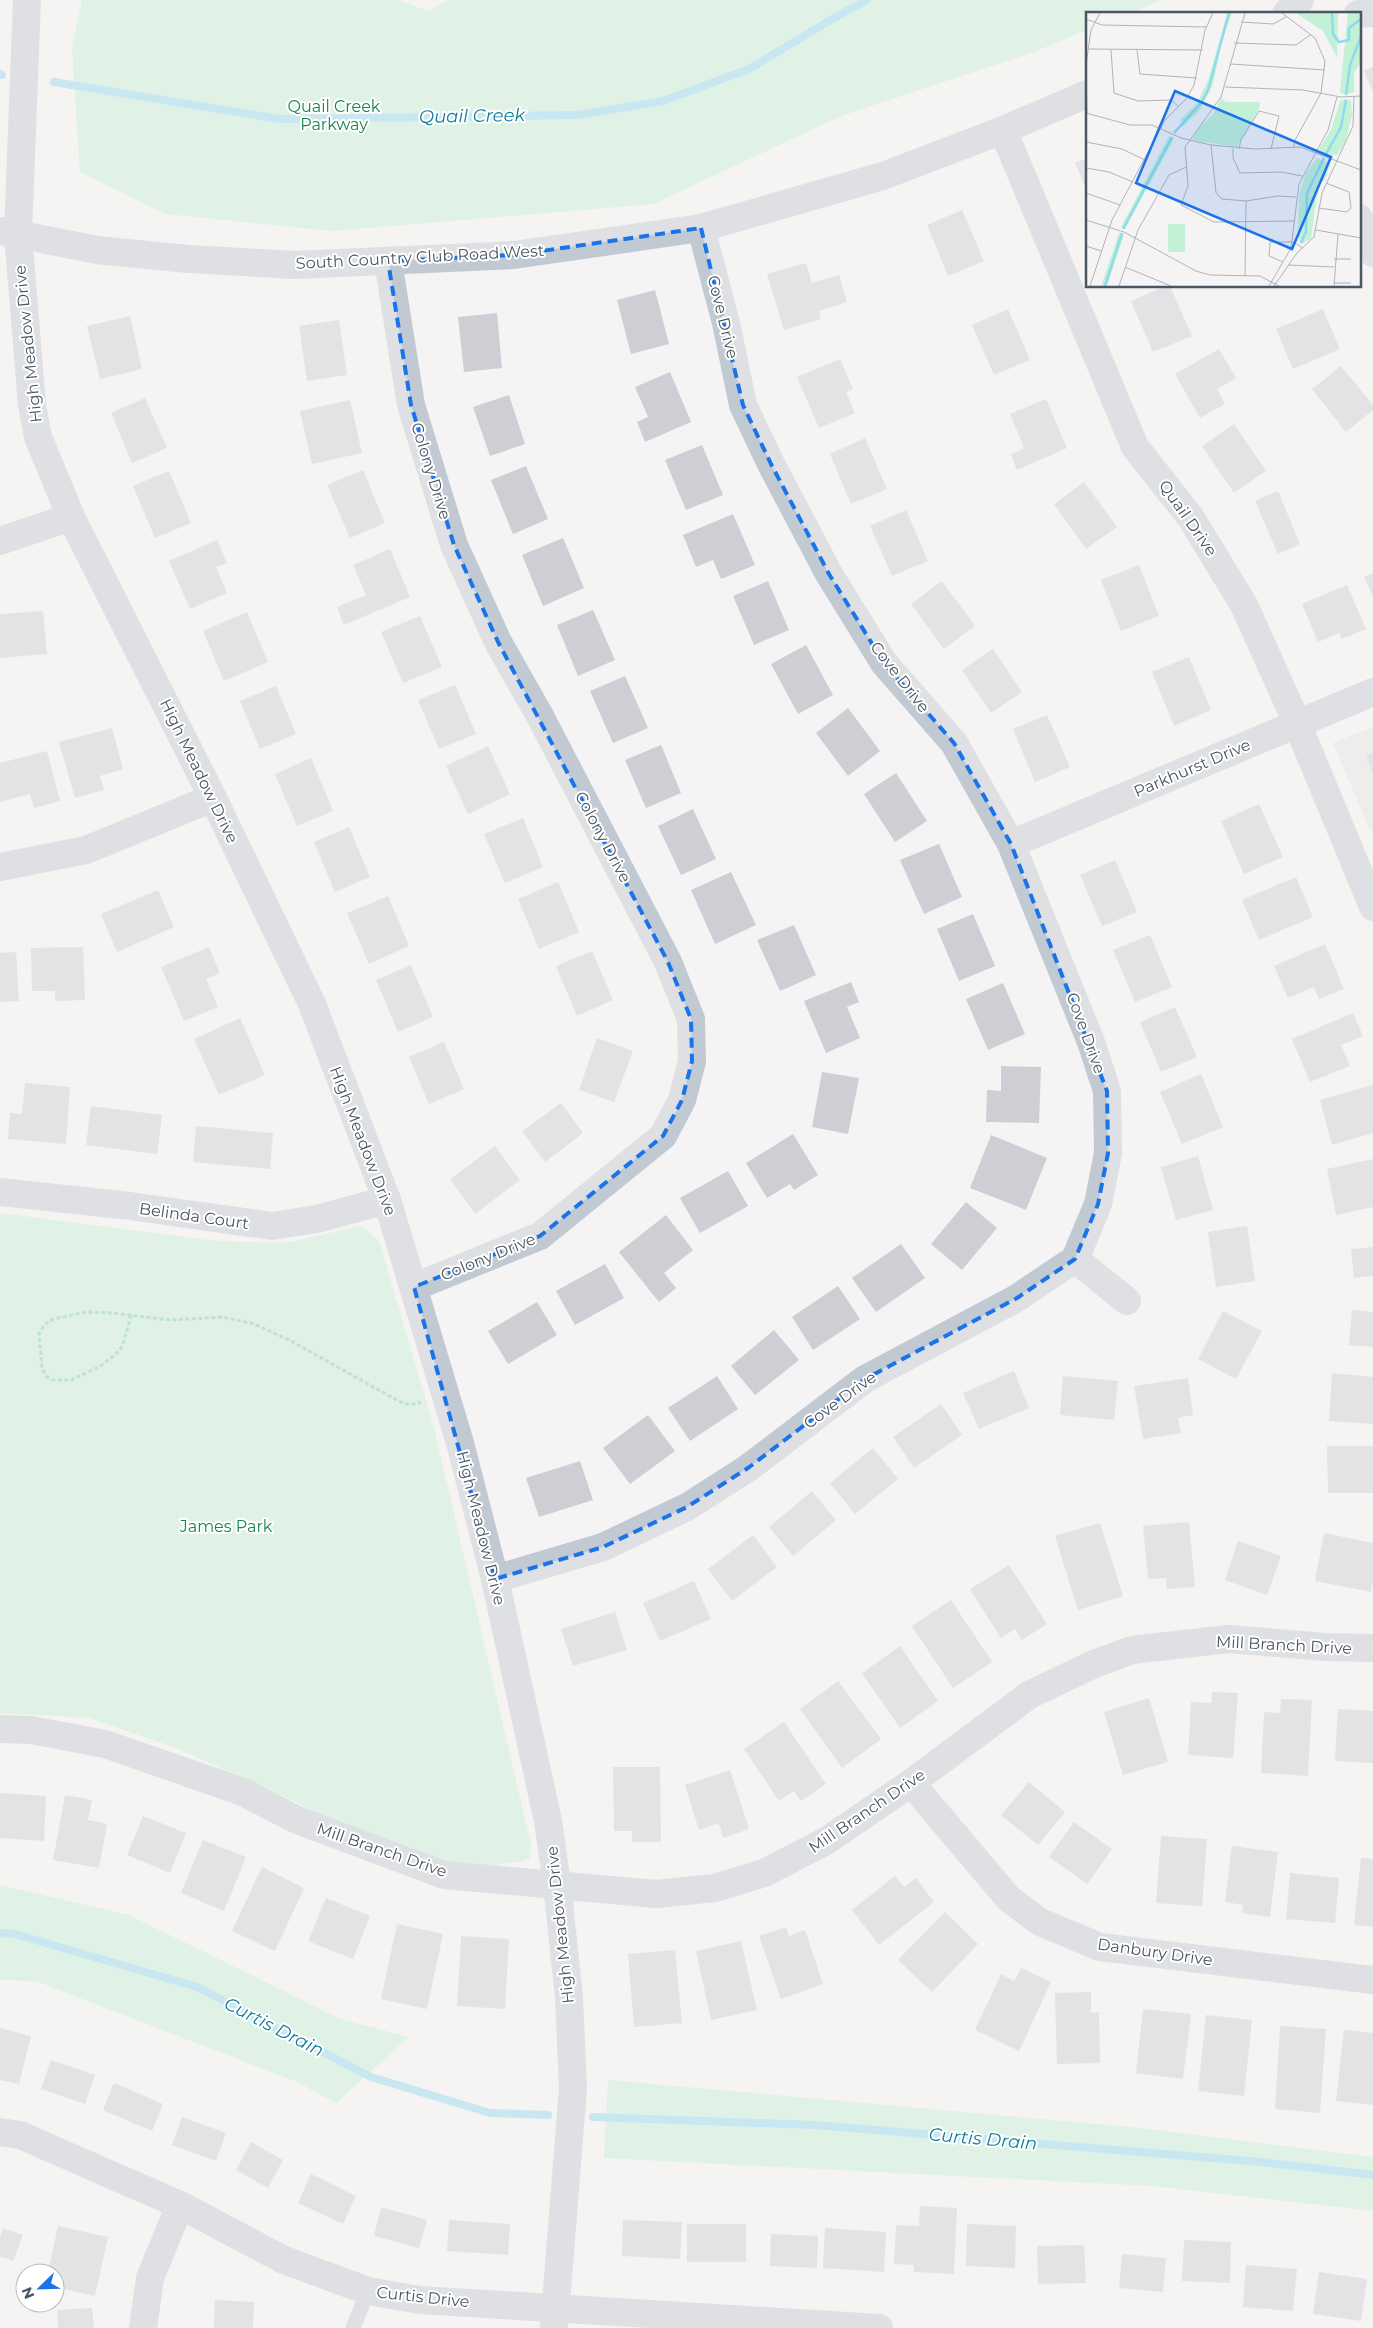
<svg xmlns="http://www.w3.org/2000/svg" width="1373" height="2328" viewBox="0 0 1373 2328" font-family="Montserrat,sans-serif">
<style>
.education{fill:#e6e4e5}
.green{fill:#c3f1d5}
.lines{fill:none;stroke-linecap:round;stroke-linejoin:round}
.stream{stroke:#90daee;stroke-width:8}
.building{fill:#cdcfd5}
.path{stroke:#7ad0a6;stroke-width:3;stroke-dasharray:4 2.5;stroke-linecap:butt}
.service{stroke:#c1cad2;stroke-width:15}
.minor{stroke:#c1cad2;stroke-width:28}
.tertiary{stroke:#c1cad2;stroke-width:28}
.marked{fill:none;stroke:#1a73e8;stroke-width:4;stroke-dasharray:10 6;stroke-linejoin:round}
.labels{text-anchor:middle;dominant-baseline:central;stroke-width:4;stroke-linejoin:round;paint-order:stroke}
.park-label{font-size:16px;fill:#17864f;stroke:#fff}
.street-label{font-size:16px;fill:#4a5661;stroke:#fff}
.water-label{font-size:18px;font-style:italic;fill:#0c7c9b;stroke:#fff}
.inset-river{fill:none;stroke:#90daee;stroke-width:2.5}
.inset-road{fill:none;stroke:#b1b4b9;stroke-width:1}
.view{fill:#1a73e8;fill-opacity:0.15;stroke:#1a73e8;stroke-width:2.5}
.inset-edge{fill:none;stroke:#4a5661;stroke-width:2.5}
</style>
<rect width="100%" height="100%" fill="#f5f3f3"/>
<polygon class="education" points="1373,727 1373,837 1333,743"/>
<g class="green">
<polygon points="82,0 399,0 428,11 448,0 1162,0 1128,14 1087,14 1087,30 1034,52 841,116 653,204 332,231 166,214 80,172 72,48"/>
<polygon points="0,1213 216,1241 286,1243 361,1226 379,1241 434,1428 531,1845 530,1858 523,1861 474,1868 425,1858 347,1829 288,1798 174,1747 89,1718 0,1713"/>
<polygon points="0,1885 129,1915 340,2019 409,2037 336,2103 297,2082 36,1981 0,1980"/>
<polygon points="608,2080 1141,2128 1373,2157 1373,2211 1152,2186 604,2158"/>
</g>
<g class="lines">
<g class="stream">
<polyline points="0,74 2,75"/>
<polyline points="54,82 279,119 578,115 663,101 749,69 834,18 867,0"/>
<polyline points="0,1933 15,1934 197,1987 371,2077 490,2113 548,2115"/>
<polyline points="593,2117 815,2125 1261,2162 1373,2175"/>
</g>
</g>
<g class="building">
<polygon points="1373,67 1373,92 1364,71"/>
<polygon points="1087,158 1087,191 1075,163"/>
<polygon points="962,210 984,261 948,276 927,225"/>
<polygon points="806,263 812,283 839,275 847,302 819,311 821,319 784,330 767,274"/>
<polygon points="1165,286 1170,286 1192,336 1153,352 1131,301"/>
<polygon points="655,290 669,344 631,354 617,300"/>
<polygon points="1008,309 1030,360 994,375 972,325"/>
<polygon points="1323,309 1340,349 1293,369 1276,329"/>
<polygon points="497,313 502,368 464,372 458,317"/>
<polygon points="130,316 142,369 100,379 87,326"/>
<polygon points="339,320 347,375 307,381 299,326"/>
<polygon points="1219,349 1236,378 1217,389 1225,404 1200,418 1175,374"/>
<polygon points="840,359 853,389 846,392 855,413 819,428 797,377"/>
<polygon points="1341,366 1373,405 1373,410 1346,432 1312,389"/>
<polygon points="670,372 691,422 645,442 637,422 648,417 635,387"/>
<polygon points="509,395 525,444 490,456 473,407"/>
<polygon points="145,398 167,448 132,463 111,413"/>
<polygon points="1046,399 1067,448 1017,470 1011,454 1024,448 1010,414"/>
<polygon points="350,400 362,453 312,464 300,411"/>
<polygon points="1234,424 1266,471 1234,493 1202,446"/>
<polygon points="865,438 887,489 851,504 830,454"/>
<polygon points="702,445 723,495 686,510 665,460"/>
<polygon points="526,466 548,519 513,534 491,480"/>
<polygon points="363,470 385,523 350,538 327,485"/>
<polygon points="169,471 191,523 155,538 133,486"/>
<polygon points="1084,482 1117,527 1086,549 1054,504"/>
<polygon points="1278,491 1300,544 1278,554 1255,501"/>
<polygon points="906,510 928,561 892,576 870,526"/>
<polygon points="733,514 755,565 721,579 713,560 696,567 683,535"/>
<polygon points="563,538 584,588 543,606 522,555"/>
<polygon points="217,540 227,563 216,567 227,593 190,609 169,561"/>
<polygon points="390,549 410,597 344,625 337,607 366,595 353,565"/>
<polygon points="1139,565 1159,616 1121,631 1101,580"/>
<polygon points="1373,573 1373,597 1364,577"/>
<polygon points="768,581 789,630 754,645 733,596"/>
<polygon points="942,581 975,626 944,649 911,604"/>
<polygon points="1347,585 1366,629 1342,639 1339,633 1318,642 1302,604"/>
<polygon points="593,610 615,660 578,676 557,625"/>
<polygon points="43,611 47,654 0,658 0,614"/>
<polygon points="247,612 268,662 224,681 203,631"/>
<polygon points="420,616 442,667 403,683 381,632"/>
<polygon points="806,645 833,695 798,714 771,664"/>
<polygon points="993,649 1022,692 991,713 962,670"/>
<polygon points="1189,657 1211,710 1174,726 1152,672"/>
<polygon points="625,676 648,728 613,743 590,691"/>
<polygon points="455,685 476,734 439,749 418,700"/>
<polygon points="276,686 296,734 260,749 240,701"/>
<polygon points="848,708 880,751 848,776 816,733"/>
<polygon points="1047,715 1070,767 1035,782 1013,729"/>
<polygon points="112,728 123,769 100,776 104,790 75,798 59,742"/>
<polygon points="661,745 681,793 646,808 625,760"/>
<polygon points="488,746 510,794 468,814 446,766"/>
<polygon points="47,751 60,801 34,808 30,794 0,802 0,763"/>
<polygon points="1373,753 1373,773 1366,756"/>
<polygon points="311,758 333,811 297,826 275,774"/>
<polygon points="896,773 927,821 895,842 864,794"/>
<polygon points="1259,804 1283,857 1244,874 1221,821"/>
<polygon points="693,809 716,859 681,875 658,826"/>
<polygon points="523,818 543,867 505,883 484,834"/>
<polygon points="349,827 370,877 335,892 314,842"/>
<polygon points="939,844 962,897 924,914 900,860"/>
<polygon points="1115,860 1137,912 1102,926 1080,875"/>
<polygon points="731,872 756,925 715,944 691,890"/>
<polygon points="1296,877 1313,917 1259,940 1242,900"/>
<polygon points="558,882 579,932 539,949 518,899"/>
<polygon points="158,890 174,927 117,952 101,914"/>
<polygon points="388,896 409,946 369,964 347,913"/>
<polygon points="973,914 995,966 959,981 937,929"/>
<polygon points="794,925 816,975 780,991 757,940"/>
<polygon points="1150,935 1172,987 1135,1002 1113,950"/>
<polygon points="1325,944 1344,989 1319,999 1314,987 1288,998 1274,966"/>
<polygon points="83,947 85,1000 55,1001 55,991 32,991 31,948"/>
<polygon points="209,947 220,973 206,979 218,1007 184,1021 161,967"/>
<polygon points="592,951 613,1000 577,1016 556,966"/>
<polygon points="16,952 19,1001 0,1002 0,953"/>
<polygon points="411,965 433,1017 398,1032 376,980"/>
<polygon points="851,982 859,1002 847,1007 860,1038 826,1053 804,1001"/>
<polygon points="1003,983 1025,1034 988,1050 966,999"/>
<polygon points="1175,1007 1197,1057 1161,1072 1140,1022"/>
<polygon points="1353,1013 1363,1036 1341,1045 1350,1066 1310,1082 1292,1039"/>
<polygon points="240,1018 265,1075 219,1095 194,1039"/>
<polygon points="597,1038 633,1051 614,1102 579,1090"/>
<polygon points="444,1042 464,1089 429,1104 409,1057"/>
<polygon points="1001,1066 1041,1067 1039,1123 986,1122 987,1090 1001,1091"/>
<polygon points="822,1072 859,1078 848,1134 812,1127"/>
<polygon points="1201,1074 1223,1127 1182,1144 1160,1092"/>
<polygon points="25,1083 70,1087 66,1144 8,1139 10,1113 22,1114"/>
<polygon points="1373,1085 1373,1133 1332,1145 1320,1100"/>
<polygon points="561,1103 583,1133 545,1162 522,1131"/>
<polygon points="91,1106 162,1115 157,1154 86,1145"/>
<polygon points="196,1126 273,1133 270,1169 193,1162"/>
<polygon points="793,1134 818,1175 794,1190 790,1184 767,1198 746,1163"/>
<polygon points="991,1135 1047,1158 1026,1210 970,1188"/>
<polygon points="495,1146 520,1180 475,1214 450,1179"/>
<polygon points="1198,1156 1213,1210 1176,1220 1161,1167"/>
<polygon points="1373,1159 1373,1207 1336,1215 1327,1169"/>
<polygon points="728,1171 748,1206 700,1233 680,1198"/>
<polygon points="966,1202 997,1228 962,1270 931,1244"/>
<polygon points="666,1215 693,1250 664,1273 676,1288 659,1302 619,1252"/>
<polygon points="1247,1226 1255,1281 1216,1287 1208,1232"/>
<polygon points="901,1244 925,1278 876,1312 852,1278"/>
<polygon points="1373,1247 1373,1276 1354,1278 1351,1249"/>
<polygon points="605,1264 624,1298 575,1325 556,1291"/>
<polygon points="838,1286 860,1319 813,1350 792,1317"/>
<polygon points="537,1302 557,1335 508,1364 488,1331"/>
<polygon points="1352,1310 1373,1312 1373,1347 1349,1345"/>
<polygon points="1223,1311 1262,1331 1236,1379 1198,1359"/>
<polygon points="774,1330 799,1360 755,1395 731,1366"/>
<polygon points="1014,1371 1029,1408 979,1429 963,1393"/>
<polygon points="1332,1373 1373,1377 1373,1424 1329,1421"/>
<polygon points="717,1376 738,1409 690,1441 668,1408"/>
<polygon points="1063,1376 1118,1381 1114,1420 1060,1415"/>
<polygon points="1188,1378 1193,1415 1178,1418 1181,1433 1143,1439 1134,1386"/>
<polygon points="941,1404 962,1435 914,1468 893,1437"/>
<polygon points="648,1415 675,1451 630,1484 603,1448"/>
<polygon points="1327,1446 1373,1446 1373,1493 1328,1493"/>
<polygon points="873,1448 898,1479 855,1514 830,1483"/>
<polygon points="580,1461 593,1500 539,1517 526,1478"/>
<polygon points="812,1491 836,1520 793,1556 769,1527"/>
<polygon points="1189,1522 1195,1587 1167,1589 1166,1578 1148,1579 1143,1526"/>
<polygon points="1100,1523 1123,1596 1078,1610 1055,1536"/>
<polygon points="1324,1533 1373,1543 1373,1580 1371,1592 1315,1581"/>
<polygon points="753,1535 777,1567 732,1601 708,1569"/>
<polygon points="1238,1541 1281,1556 1267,1595 1225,1580"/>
<polygon points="1009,1565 1047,1624 1022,1640 1015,1629 1001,1638 970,1589"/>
<polygon points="694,1581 711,1619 660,1641 643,1603"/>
<polygon points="951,1600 992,1662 953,1688 912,1626"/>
<polygon points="615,1612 627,1650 573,1666 561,1629"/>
<polygon points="900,1646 938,1701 900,1728 862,1673"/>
<polygon points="838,1681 881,1739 842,1768 800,1709"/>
<polygon points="1212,1692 1238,1693 1233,1758 1188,1755 1191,1702 1211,1703"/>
<polygon points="1149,1698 1168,1762 1123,1775 1104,1712"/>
<polygon points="1281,1699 1312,1700 1308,1776 1261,1773 1264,1712 1280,1713"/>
<polygon points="1338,1709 1373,1711 1373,1763 1335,1761"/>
<polygon points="784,1722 826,1784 801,1801 794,1791 779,1801 744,1749"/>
<polygon points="613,1767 660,1767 661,1842 632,1842 632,1831 614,1831"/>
<polygon points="730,1770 749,1829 723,1838 719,1823 699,1830 685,1785"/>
<polygon points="1029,1782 1065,1812 1038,1845 1001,1815"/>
<polygon points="0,1793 46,1796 44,1841 0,1838"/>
<polygon points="65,1795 92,1800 88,1820 107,1824 99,1868 53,1860"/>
<polygon points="143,1816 186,1833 170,1873 127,1855"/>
<polygon points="1074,1822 1112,1849 1087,1884 1049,1857"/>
<polygon points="1161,1836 1207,1839 1202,1906 1156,1903"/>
<polygon points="203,1840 246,1857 224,1911 181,1893"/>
<polygon points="1232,1846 1278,1852 1270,1917 1242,1913 1243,1905 1225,1902"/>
<polygon points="1361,1858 1373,1859 1373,1927 1354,1925"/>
<polygon points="262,1867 304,1888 275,1951 232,1931"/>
<polygon points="1290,1873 1339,1878 1335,1923 1286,1919"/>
<polygon points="895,1876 904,1887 916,1878 934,1902 879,1945 852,1910"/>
<polygon points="326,1898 370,1916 353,1959 308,1941"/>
<polygon points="945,1912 978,1944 932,1992 898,1960"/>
<polygon points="397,1924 443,1934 427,2009 381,1999"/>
<polygon points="786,1927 789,1936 805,1930 823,1984 781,1999 759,1936"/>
<polygon points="461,1936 509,1939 505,2009 457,2006"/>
<polygon points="741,1941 757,2010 711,2020 696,1951"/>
<polygon points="675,1950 682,2023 634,2027 628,1954"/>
<polygon points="1021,1968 1051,1982 1019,2051 975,2030 1001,1974 1014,1981"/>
<polygon points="1091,1992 1091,2013 1099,2012 1100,2063 1057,2064 1055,1993"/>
<polygon points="1143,2009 1191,2014 1183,2079 1136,2073"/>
<polygon points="1206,2015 1252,2020 1244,2096 1198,2091"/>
<polygon points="1280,2026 1326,2029 1320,2113 1275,2109"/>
<polygon points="0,2028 31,2036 19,2084 0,2080"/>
<polygon points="1344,2030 1373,2033 1373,2105 1336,2101"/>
<polygon points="51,2060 95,2075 85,2104 41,2089"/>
<polygon points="114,2083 163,2104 152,2131 103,2110"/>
<polygon points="182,2117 226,2133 216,2161 172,2145"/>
<polygon points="251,2142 283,2160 268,2188 236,2170"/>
<polygon points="311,2174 356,2196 343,2224 298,2203"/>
<polygon points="920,2206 957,2208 954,2274 914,2272 914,2265 894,2264 896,2225 919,2226"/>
<polygon points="381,2207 427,2220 419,2248 374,2236"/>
<polygon points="449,2220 510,2224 508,2255 447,2251"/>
<polygon points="623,2220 682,2222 680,2259 622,2256"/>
<rect x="687" y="2224" width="59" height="38"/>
<polygon points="967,2224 1016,2226 1015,2268 966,2266"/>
<polygon points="58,2226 108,2237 95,2296 55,2287 55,2273 48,2273"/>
<polygon points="3,2228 23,2235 13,2261 0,2256 0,2237"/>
<polygon points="825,2228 886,2232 884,2272 823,2268"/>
<polygon points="771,2234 818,2236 817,2268 770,2266"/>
<polygon points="1184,2240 1231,2242 1230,2283 1182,2281"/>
<polygon points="1084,2245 1086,2283 1038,2284 1037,2246"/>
<polygon points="1122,2254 1166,2258 1163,2292 1119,2288"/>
<polygon points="1246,2265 1297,2269 1293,2311 1243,2307"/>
<polygon points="1319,2272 1367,2279 1361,2321 1313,2314"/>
<polygon points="215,2300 254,2302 253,2328 214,2328"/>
<polygon points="92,2308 94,2328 58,2328 57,2310"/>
</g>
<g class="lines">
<polyline class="path" points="131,1315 123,1345 115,1355 99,1367 71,1380 53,1380 46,1376 42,1368 39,1334 44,1325 53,1319 86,1312 111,1313 171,1320 223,1317 254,1324 291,1341 404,1404 413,1404 421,1402"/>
<polyline class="service" points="353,2328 368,2291"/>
<g class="minor">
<polyline points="1003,130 1135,447 1191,518 1244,605 1297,723 1373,907"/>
<polyline points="1359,218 1373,253"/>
<polyline points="388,261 411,405 454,545 498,642 541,718 668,962 691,1019 692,1061 682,1100 663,1136 540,1236 414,1287"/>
<polyline points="0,541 71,517"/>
<polyline points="1011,844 1373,692"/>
<polyline points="0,867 86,850 213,798"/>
<polyline points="0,1192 130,1206 272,1226 317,1219 387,1200"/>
<polyline points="1075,1259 1127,1301"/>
<polyline points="495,1579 603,1547 687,1507 748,1468 865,1379 1017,1298 1075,1259 1098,1204 1108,1153 1107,1091 1091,1042 1011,844 954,743 884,663 829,574 771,464 743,405 726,323 701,228"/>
<polyline points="0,1729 31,1730 105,1744 243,1792 297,1820 444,1875 656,1894 715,1888 764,1873 826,1841 911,1783 1029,1695 1094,1664 1132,1650 1228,1639 1326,1647 1373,1648"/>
<polyline points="911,1783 1009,1899 1040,1922 1100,1947 1373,1980"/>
<polyline points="0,2132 20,2135 180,2205 284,2260 368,2291 420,2300 879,2328"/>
<polyline points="143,2328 150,2278 180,2205"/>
</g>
<g class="tertiary">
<polyline points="27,0 18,234 32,405 38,437 71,517 213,798 312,1004 387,1200 460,1443 495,1579 548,1821 557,1884 569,1997 573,2088 554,2328"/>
<polyline points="1286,14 1300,0"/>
<polyline points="1358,14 1373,13"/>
<polyline points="1,231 97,250 188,259 295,265 514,255 701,228 883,176 1003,130 1087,94"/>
</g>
</g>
<path d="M0 0H1373V2328H0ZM701,228L743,405L771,464L829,574L884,663L954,743L1011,844L1107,1091L1108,1153L1098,1204L1075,1259L1017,1298L865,1379L748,1468L687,1507L603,1547L495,1579L414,1287L540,1236L663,1136L682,1100L692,1061L691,1019L668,962L498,642L454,545L411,405L388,261L514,255Z" fill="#f5f3f3" fill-opacity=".55" fill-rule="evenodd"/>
<path class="marked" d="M701,228L743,405L771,464L829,574L884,663L954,743L1011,844L1107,1091L1108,1153L1098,1204L1075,1259L1017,1298L865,1379L748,1468L687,1507L603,1547L495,1579L414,1287L540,1236L663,1136L682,1100L692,1061L691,1019L668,962L498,642L454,545L411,405L388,261L514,255Z"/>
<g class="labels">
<g class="park-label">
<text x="334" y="106">Quail Creek<tspan x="334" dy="18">Parkway</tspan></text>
<text x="226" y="1526">James Park</text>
</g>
<g class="street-label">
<text transform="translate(420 257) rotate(-3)">South Country Club Road West</text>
<text transform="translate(723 317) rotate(76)">Cove Drive</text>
<text transform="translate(28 344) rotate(-96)">High Meadow Drive</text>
<text transform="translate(431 471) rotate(73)">Colony Drive</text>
<text transform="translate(1188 518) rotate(55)">Quail Drive</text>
<text transform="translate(900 677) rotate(52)">Cove Drive</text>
<text transform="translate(1192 768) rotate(-23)">Parkhurst Drive</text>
<text transform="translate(199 771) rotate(64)">High Meadow Drive</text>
<text transform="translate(603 837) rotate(62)">Colony Drive</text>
<text transform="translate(1086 1033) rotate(70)">Cove Drive</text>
<text transform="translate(363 1141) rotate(69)">High Meadow Drive</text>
<text transform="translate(194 1216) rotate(8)">Belinda Court</text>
<text transform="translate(488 1257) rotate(-22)">Colony Drive</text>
<text transform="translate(840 1400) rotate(-36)">Cove Drive</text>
<text transform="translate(481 1528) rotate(76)">High Meadow Drive</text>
<text transform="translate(1284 1645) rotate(3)">Mill Branch Drive</text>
<text transform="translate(867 1811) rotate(-34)">Mill Branch Drive</text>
<text transform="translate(382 1850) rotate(19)">Mill Branch Drive</text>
<text transform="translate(560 1925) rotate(-96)">High Meadow Drive</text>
<text transform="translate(1155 1952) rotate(8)">Danbury Drive</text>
<text transform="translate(423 2297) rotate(6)">Curtis Drive</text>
</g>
<g class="water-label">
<text transform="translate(472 116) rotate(-1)">Quail Creek</text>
<text transform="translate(274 2027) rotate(27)">Curtis Drain</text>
<text transform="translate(983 2139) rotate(5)">Curtis Drain</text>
</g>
</g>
<g transform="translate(1086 12)">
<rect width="275" height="275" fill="#f5f3f3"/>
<path d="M141,1H146L136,28L127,73L113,99L97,115L94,108L111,91L123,66ZM210,1H252L251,45L237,19ZM262,1H275V51L268,60V80L259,83L254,80ZM135,86L140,90H174L173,97L151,135L106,128L113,116L127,102ZM260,87L265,88L266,103L259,131L251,143L236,142L233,137L245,118L254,89ZM83,124L88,127L39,217L35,215ZM231,146L244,152L239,168L232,173L225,227L215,232L212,224L213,183L220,161ZM82,212H99V240H82ZM33,221L38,223L21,274H15Z" fill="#c3f1d5"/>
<path class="inset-river" d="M246,1L247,22L253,30L263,28V16L275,7M260,83L264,53L275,24M88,121L115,91L122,78L143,1M240,142L255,115L260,88M37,217L86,125M215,231L220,219L221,181L238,146M19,274L36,221"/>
<path class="inset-road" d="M159,1L135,85L99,135L102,174L95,193L128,210L208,209M196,1L229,26L239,49L235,81L209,128L208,135M0,7L16,13L121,15M155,10L187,12L200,5M148,31L210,33L224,23M3,37L117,38M25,38L28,81L52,89L85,88L92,94M51,38L54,62L111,66M144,52L239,58M139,75L217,78L255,85L275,84M0,101L44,113H66L95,126L125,133L169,137L214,135L275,158M1,102L0,53L5,18L14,1M0,130L36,137L59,148M125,133L130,181L136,187L160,189L192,184L210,185M147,136V146L154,161L195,160L216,164M153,137L155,128L173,99L193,104L185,137M0,156L23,160L47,170M0,181L34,193M233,196L261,200L265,196L263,180L240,171M0,208L38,220L110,259L124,263L174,264L193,274M230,218L275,226M0,234L15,239M248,247H265M197,250L183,244L184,230H207L217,236M202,253L248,255M39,255L85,274M159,264L160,189M248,271H265M4,274L26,208L79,108L101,86L108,73L119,18L127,1M33,274L52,218L83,163L100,155M183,274L205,236L213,172L242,118L251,85M188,274L211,241L228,225L236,181L267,114L268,85M248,274L252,222"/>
<path class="view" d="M89,79L245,145L206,237L50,171Z"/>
<rect width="275" height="275" class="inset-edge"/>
</g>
<g transform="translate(40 2288) rotate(247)"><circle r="24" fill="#ffffff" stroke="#b7bbc0"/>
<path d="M0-4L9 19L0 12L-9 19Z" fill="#1a73e8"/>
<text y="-8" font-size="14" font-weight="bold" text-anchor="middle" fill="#4a5661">N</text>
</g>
</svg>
